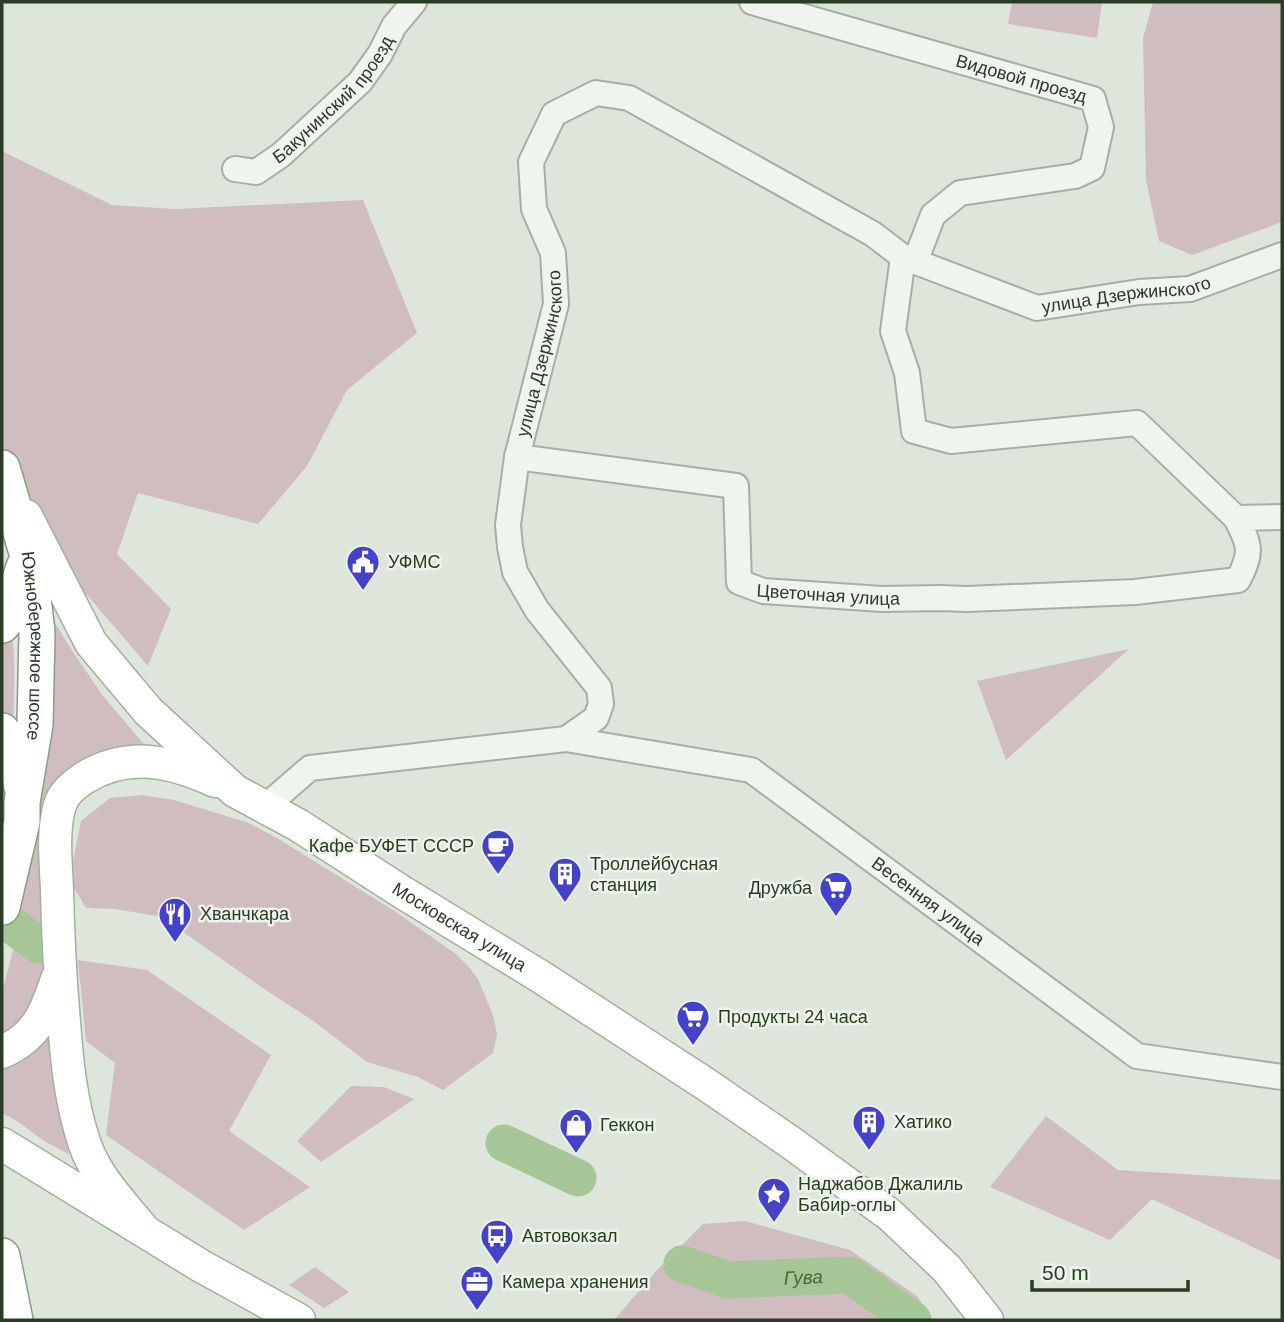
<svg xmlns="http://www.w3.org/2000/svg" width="1284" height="1322" viewBox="0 0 1284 1322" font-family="Helvetica,sans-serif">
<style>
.green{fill:#d0bdbf}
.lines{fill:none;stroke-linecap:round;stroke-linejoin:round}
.river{stroke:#a6c697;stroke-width:37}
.minor-casing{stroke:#a4b0a2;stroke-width:28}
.major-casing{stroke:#a1b19c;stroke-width:35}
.highway-casing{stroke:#899c84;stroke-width:38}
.minor{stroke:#f0f4ef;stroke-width:24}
.major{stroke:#fff;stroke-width:32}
.highway{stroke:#fff;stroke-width:35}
.labels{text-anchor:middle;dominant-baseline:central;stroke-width:5;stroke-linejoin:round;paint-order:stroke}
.street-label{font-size:18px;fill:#2a3c26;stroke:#edf4eb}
.poi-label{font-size:18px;fill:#2a3c26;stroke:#edf4eb;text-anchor:start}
.water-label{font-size:19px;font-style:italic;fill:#426f31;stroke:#edf4eb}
</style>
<rect width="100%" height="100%" fill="#dee6dc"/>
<g class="green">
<polygon points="1012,2 1102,2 1097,38 1008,24"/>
<polygon points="1153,2 1282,2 1282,222 1192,255 1159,241 1146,180 1143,38"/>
<polygon points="2,151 112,205 175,209 363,200 417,333 347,390 307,466 258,524 138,493 117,554 171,609 148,666 74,580 2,445"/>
<path d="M2,573C16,624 15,675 13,728L2,718Z"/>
<polygon points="44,605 73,652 103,696 149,750 78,769 45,978 33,1005 16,1032 2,1038 2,992 16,939 23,890"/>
<polygon points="1129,649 1006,760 977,681"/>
<polygon points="143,795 174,800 249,823 277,838 396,912 456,954 469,967 478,979 494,1018 497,1035 493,1053 443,1090 418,1077 367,1062 312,1020 267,991 162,917 115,909 86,908 74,888 73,861 81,821 110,798"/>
<polygon points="78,960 147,970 271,1055 229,1131 310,1187 244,1230 106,1135 115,1063 86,1041"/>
<polygon points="55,1034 59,1106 69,1154 44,1141 17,1121 2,1113 2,1064 26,1054"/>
<polygon points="351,1086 384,1087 414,1099 321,1162 297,1141"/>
<polygon points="1046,1116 1118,1170 1282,1180 1282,1261 1152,1199 1110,1240 990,1187"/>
<polygon points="745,1221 850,1250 917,1296 933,1320 614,1320 657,1270 703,1224"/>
<polygon points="315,1267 349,1292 324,1308 289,1285"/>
</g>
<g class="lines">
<g class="river">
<polyline points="2,918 39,945"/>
<polyline points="504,1143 578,1178"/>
<path id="s1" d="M682,1264L728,1280L850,1275L913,1320"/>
</g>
<defs>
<g id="minor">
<path id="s2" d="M752,2L1093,99L1101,127L1092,168L1075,176L960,193L933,215L915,262"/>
<path id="s3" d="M235,169L256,172L281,155L360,82L380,54L394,26L414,2"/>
<polyline points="903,257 893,331 907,373 914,431 951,441 1137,423 1236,518"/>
<path id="s4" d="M517,457L736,486L739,582L763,591L882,599L940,598L967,599L1135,592L1238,580C1253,552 1250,545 1236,518L1282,517"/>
<path id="s5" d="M566,739L751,770L1137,1056L1282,1077"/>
<path id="s6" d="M265,807L310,768L566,739L596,718L601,704L599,688L537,610L515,572L510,547L508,525L517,457L556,304L553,253L534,209L531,162L554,114L596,93L629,98L873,234L903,257L1037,308L1139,292L1190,289L1282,255"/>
</g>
<g id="major">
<path id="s7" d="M26,516L91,643L148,711L235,791L298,825L402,892L541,977L707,1085L790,1142L890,1215L947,1269L987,1320"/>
<path d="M2,1052C37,1037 46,1012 57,979"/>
<polyline points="2,1144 201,1266 299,1320"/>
<path d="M143,1229C121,1202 95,1176 84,1142C71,1102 67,1063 64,1022C60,978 58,934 57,890C56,864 52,830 60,805C63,794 75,784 84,778C128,751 171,761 215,781"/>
</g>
<g id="highway">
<path id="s8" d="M2,468L28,556L37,632L35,725L22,802V822L2,907"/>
<polyline points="2,625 7,619 24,567"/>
<path d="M2,731C13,746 20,766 21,784"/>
<polyline points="2,1256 15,1320"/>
</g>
</defs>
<use href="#minor" class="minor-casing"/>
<use href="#major" class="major-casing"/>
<use href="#highway" class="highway-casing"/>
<use href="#minor" class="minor"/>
<use href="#major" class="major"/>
<use href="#highway" class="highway"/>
</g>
<defs>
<symbol id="civic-pin" viewBox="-11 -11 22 30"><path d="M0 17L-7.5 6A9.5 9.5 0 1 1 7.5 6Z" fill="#4441cb" stroke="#edf4eb"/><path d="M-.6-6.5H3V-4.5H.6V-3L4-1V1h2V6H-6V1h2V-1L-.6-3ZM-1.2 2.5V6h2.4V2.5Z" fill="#fff"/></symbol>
<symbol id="cafe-pin" viewBox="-11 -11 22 30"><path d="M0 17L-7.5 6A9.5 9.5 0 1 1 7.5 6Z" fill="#4441cb" stroke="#edf4eb"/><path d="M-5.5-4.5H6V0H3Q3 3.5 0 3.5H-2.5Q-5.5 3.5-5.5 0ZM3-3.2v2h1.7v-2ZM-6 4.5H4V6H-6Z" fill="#fff"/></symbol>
<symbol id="building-pin" viewBox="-11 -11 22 30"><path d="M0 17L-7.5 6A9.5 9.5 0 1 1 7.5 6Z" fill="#4441cb" stroke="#edf4eb"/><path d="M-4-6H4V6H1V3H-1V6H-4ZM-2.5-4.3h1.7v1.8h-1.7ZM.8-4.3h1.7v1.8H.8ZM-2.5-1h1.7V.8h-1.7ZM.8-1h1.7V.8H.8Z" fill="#fff"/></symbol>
<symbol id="supermarket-pin" viewBox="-11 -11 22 30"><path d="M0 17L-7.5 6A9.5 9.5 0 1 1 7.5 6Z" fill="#4441cb" stroke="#edf4eb"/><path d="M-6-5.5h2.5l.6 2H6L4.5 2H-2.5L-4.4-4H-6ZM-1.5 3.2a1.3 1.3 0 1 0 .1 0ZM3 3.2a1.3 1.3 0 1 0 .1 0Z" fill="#fff"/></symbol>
<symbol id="restaurant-pin" viewBox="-11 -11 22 30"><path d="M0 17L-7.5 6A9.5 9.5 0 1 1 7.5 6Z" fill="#4441cb" stroke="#edf4eb"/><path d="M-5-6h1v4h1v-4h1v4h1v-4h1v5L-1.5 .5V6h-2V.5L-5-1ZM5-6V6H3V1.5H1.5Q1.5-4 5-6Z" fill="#fff"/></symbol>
<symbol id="shop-pin" viewBox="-11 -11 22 30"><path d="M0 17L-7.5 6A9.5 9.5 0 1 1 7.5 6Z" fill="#4441cb" stroke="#edf4eb"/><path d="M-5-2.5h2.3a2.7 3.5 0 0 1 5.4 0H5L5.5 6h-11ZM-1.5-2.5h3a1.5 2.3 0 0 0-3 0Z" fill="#fff"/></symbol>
<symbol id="sight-pin" viewBox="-11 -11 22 30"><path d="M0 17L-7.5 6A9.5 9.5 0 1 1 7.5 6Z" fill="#4441cb" stroke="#edf4eb"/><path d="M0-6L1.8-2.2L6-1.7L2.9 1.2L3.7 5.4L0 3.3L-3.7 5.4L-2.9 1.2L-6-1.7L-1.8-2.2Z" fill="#fff"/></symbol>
<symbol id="bus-pin" viewBox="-11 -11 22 30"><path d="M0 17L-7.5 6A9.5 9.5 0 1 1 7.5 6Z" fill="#4441cb" stroke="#edf4eb"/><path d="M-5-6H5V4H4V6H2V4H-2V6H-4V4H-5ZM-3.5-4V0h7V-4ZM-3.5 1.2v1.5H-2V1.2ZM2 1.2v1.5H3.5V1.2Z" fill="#fff"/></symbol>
<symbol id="office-pin" viewBox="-11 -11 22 30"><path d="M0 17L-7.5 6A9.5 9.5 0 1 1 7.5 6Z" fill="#4441cb" stroke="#edf4eb"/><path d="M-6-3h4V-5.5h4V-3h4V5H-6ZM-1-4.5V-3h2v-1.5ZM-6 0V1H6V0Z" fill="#fff"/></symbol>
</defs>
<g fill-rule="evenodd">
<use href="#civic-pin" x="344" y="543" width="38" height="52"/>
<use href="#cafe-pin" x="479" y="827" width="38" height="52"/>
<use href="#building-pin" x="546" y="855" width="38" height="52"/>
<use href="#supermarket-pin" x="817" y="869" width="38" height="52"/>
<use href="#restaurant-pin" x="156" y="895" width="38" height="52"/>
<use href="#supermarket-pin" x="674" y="998" width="38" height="52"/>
<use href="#building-pin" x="850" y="1103" width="38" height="52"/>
<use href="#shop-pin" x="557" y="1106" width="38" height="52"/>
<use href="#sight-pin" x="755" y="1175" width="38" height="52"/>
<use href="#bus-pin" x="478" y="1217" width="38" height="52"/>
<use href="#office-pin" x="458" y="1263" width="38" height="52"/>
</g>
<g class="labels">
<g class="street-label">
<text stroke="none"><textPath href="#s2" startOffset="280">Видовой проезд</textPath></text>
<text stroke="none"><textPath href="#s3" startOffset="128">Бакунинский проезд</textPath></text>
<text stroke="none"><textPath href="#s6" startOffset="1633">улица Дзержинского</textPath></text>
<text stroke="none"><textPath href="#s6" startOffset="751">улица Дзержинского</textPath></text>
<text stroke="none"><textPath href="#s4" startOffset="408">Цветочная улица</textPath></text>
<text stroke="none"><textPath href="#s8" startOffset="182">Южнобережное шоссе</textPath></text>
<text stroke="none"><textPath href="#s5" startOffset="408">Весенняя улица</textPath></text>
<text stroke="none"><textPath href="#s7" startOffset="612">Московская улица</textPath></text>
</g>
<g class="poi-label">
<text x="388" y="562">УФМС</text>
<text x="474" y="846" text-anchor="end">Кафе БУФЕТ СССР</text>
<text x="590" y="864">Троллейбусная<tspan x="590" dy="21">станция</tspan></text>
<text x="812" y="888" text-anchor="end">Дружба</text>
<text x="200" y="914">Хванчкара</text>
<text x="718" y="1017">Продукты 24 часа</text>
<text x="894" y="1122">Хатико</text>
<text x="600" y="1125">Геккон</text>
<text x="798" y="1184">Наджабов Джалиль<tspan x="798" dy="21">Бабир-оглы</tspan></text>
<text x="522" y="1236">Автовокзал</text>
<text x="502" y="1282">Камера хранения</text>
</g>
<g class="water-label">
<text stroke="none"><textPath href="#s1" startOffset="124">Гува</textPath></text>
</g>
</g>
<rect width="1284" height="1322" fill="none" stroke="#2a3c26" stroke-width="7"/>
<path d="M1032 1280v10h156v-10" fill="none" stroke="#2a3c26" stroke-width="3.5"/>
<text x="1042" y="1280" font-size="21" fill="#2a3c26" stroke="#edf4eb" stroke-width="5" paint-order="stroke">50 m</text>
</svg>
